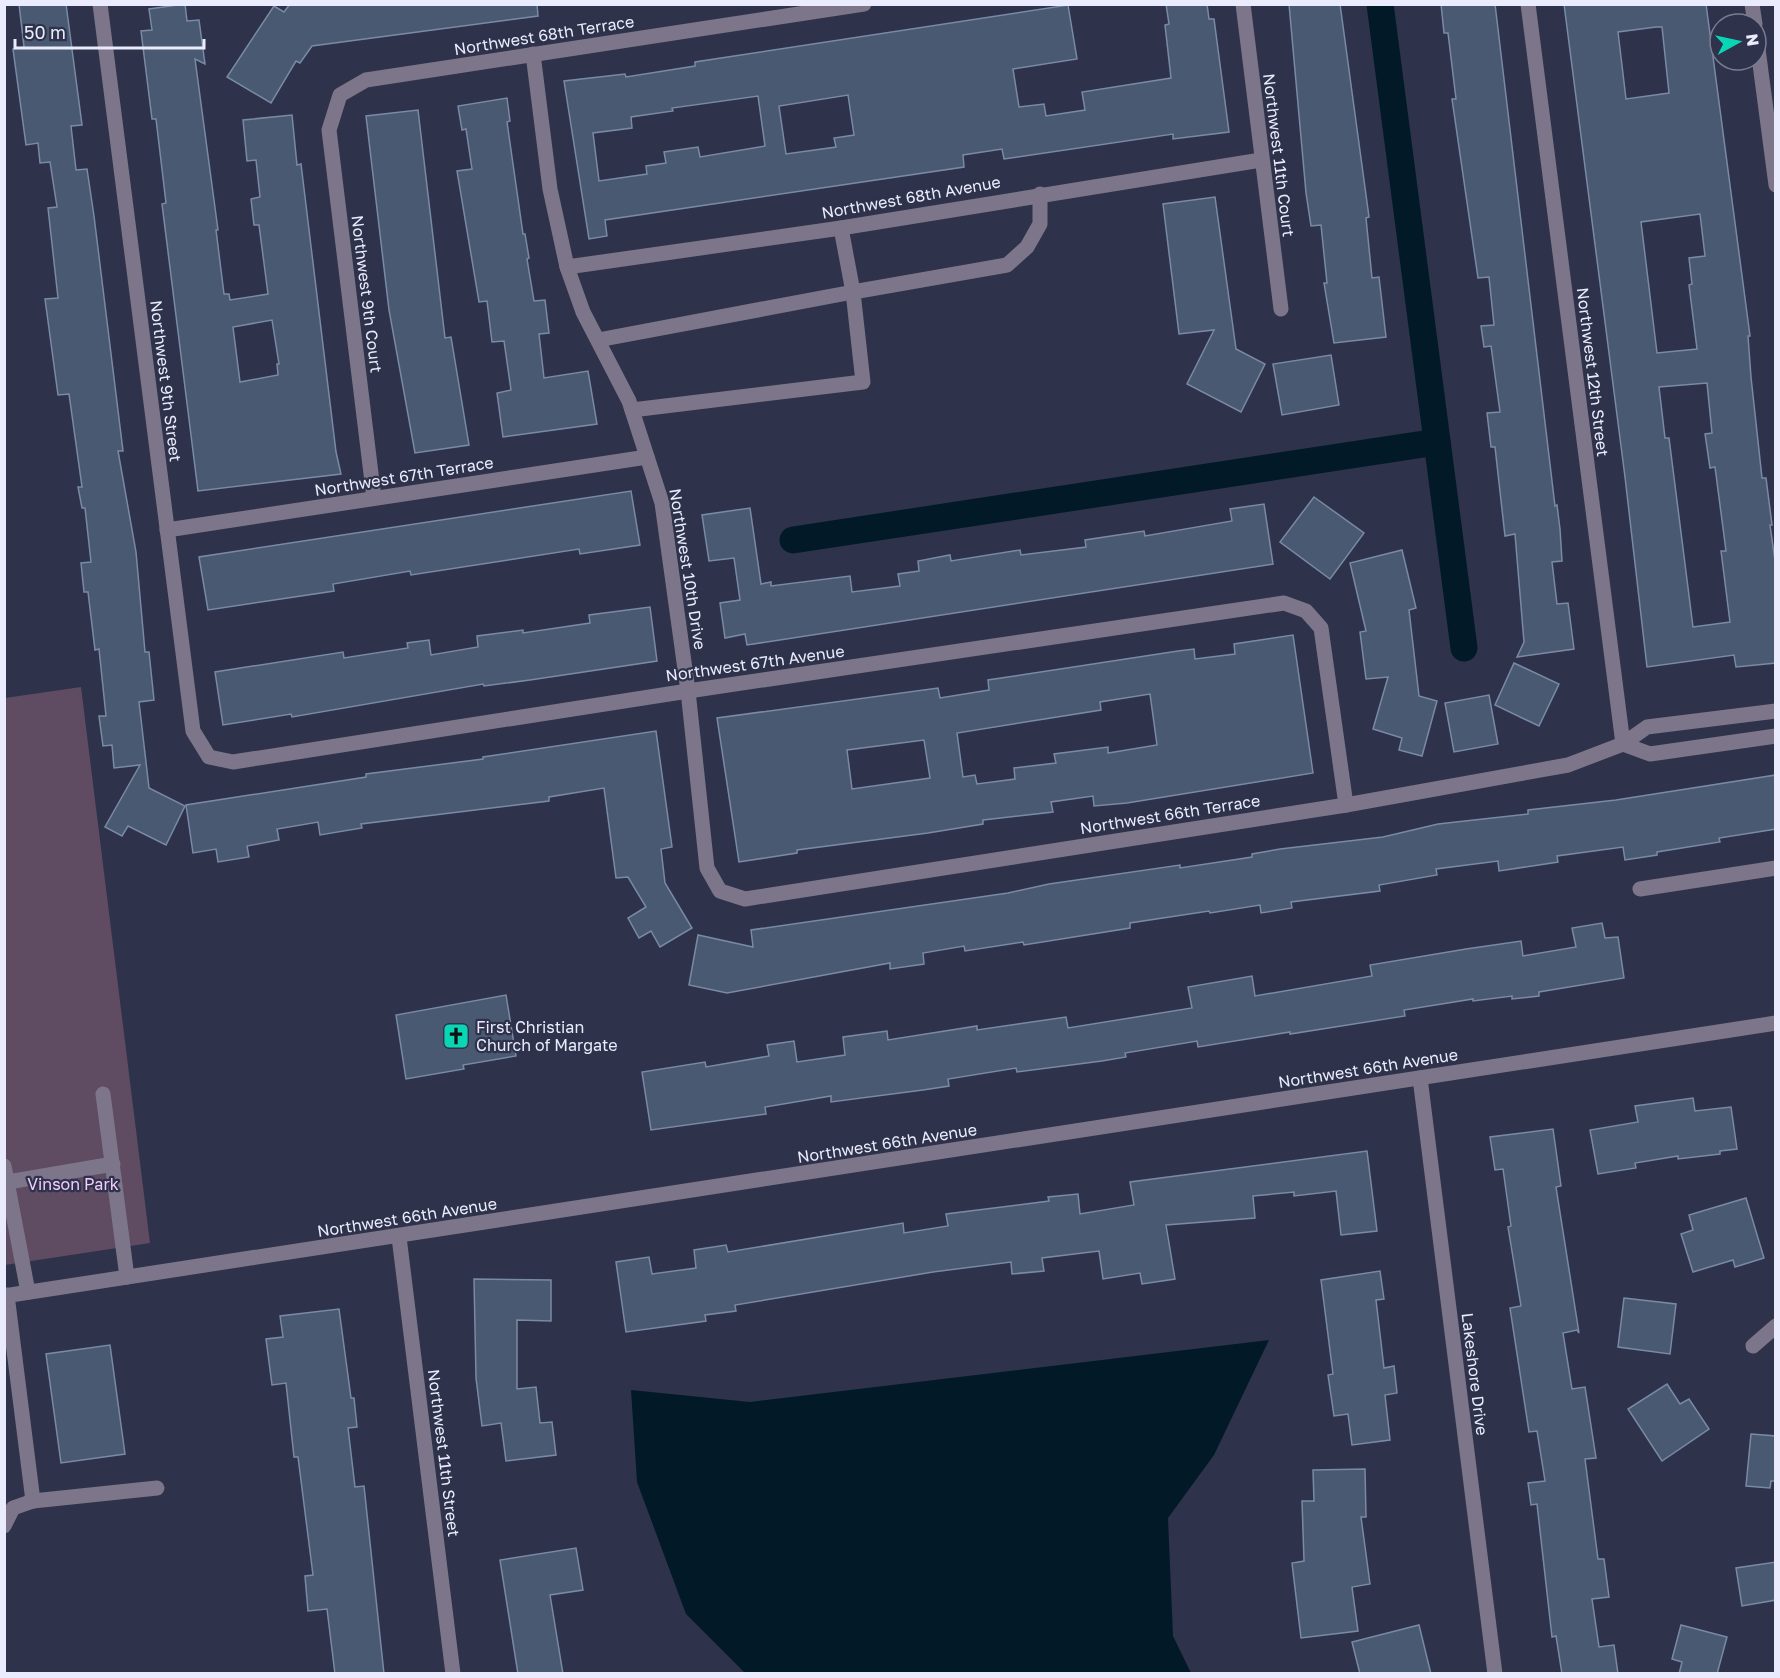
<svg xmlns="http://www.w3.org/2000/svg" width="1780" height="1678" viewBox="0 0 1780 1678" font-family="'Golos Text',sans-serif">
<style>
.green{fill:#5f4b62}
.water{fill:#021a28}
.lines{fill:none;stroke-linecap:round;stroke-linejoin:round}
.canal{stroke:#021a28;stroke-width:27}
.building{fill:#4a5972;stroke:#798aa5;stroke-width:1.5;fill-rule:evenodd}
.minor{stroke:#7d768a;stroke-width:15}
.labels{text-anchor:middle;dominant-baseline:central;stroke-width:4.5;stroke-linejoin:round;paint-order:stroke}
.street-label{font-size:16px;fill:#eaecfd;stroke:#2f324b}
.poi-label{font-size:16px;fill:#eaecfd;stroke:#2f324b;text-anchor:start}
.park-label{font-size:16px;fill:#f5cbfc;stroke:#2f324b}
</style>
<rect width="100%" height="100%" fill="#2f324b"/>
<polygon class="green" points="81,687 150,1243 5,1265 5,698"/>
<polygon class="water" points="1269,1340 1214,1455 1168,1518 1173,1636 1191,1673 745,1673 686,1614 637,1482 631,1390 750,1402"/>
<g class="lines">
<g class="canal">
<polyline points="1380,4 1464,648"/>
<polyline points="793,540 1437,442"/>
</g>
</g>
<g class="building">
<polygon points="19,4 66,4 82,125 71,126 76,170 87,169 94,216 123,451 118,451 136,552 145,652 149,652 154,700 139,702 149,788 185,806 166,845 128,826 122,836 105,827 140,765 114,768 112,745 103,746 99,716 106,716 99,649 95,650 88,592 84,592 81,563 91,562 85,508 82,508 78,487 82,487 69,394 58,395 45,299 58,298 48,208 57,207 50,162 40,163 38,143 26,145 13,49 24,47"/>
<path d="M185,4L187,21L199,20L205,64L195,59L218,230H216L224,294H229L230,300L268,294L259,225H254L251,199L260,197L256,160L247,161L243,120L292,115L297,165L301,164L336,452L341,474L198,491L162,204L166,203L156,119H152L141,31L152,30L149,9ZM272,320L279,364H277L278,375L240,382L233,327Z"/>
<polygon points="290,4 537,4 538,16 312,46 300,63 296,61 271,103 227,77 274,6 284,12"/>
<path d="M1166,4H1207L1209,19H1214L1229,132L1173,139V134L1004,159L1002,149L963,155L964,167L605,220L607,236L589,239L564,81L625,74L626,77L695,66V62L1068,5L1077,59L1013,69L1019,107L1044,104L1046,116L1085,110L1082,92L1171,78L1165,25L1169,24ZM848,95L854,135L834,138L836,147L786,154L779,106ZM758,96L765,146L700,157L698,147L664,152L666,163L646,166L647,174L599,181L593,133L632,128L631,117L673,111L672,108Z"/>
<polygon points="1289,4 1340,4 1369,217 1366,218 1372,278 1379,277 1386,337 1334,343 1324,283 1327,283 1321,225 1311,226 1306,193"/>
<polygon points="1441,4 1495,4 1555,506 1557,505 1560,529 1562,561 1552,562 1557,604 1568,603 1574,649 1517,657 1524,642 1515,534 1505,536 1495,447 1491,447 1487,413 1500,412 1491,346 1484,347 1481,326 1494,325 1489,277 1478,278 1452,99 1456,99 1448,33 1444,33"/>
<path d="M1564,4H1706L1750,336H1748L1751,377L1762,478H1766L1772,525H1770L1776,568V663L1736,667L1734,655L1647,667L1625,477ZM1656,27H1662L1669,93L1626,99L1618,32ZM1700,214L1705,256L1689,258L1692,284L1689,285L1697,349L1657,353L1641,222ZM1707,383L1712,433L1705,434L1710,468L1715,467L1726,551H1721L1730,622L1693,627L1669,438H1665L1659,387Z"/>
<polygon points="507,98 510,121 507,122 523,234 525,234 529,258 527,259 534,301 545,300 549,333 539,334 544,378 588,371 597,424 503,437 497,393 511,390 504,341 492,342 487,301 479,302 457,171 472,169 466,129 462,130 458,106"/>
<polygon points="418,110 445,338 451,337 469,445 415,453 389,310 366,116"/>
<polygon points="1215,197 1236,349 1265,364 1241,412 1187,384 1214,330 1179,334 1163,204"/>
<polygon points="1331,355 1339,405 1282,415 1273,364"/>
<polygon points="631,491 640,545 580,554 579,549 411,575 410,571 333,584 334,591 208,610 199,557"/>
<polygon points="1314,497 1364,533 1330,579 1280,542"/>
<polygon points="1264,504 1273,564 747,645 745,634 725,638 720,603 740,600 734,558 709,561 702,515 750,508 761,584 771,582 771,586 850,576 852,592 900,586 898,574 919,571 918,561 950,555 951,561 1020,550 1021,555 1086,547 1085,540 1144,531 1145,536 1232,521 1230,509"/>
<polygon points="1402,550 1416,608 1409,610 1419,696 1437,701 1422,756 1399,750 1402,738 1373,729 1388,677 1366,679 1360,632 1366,631 1350,563"/>
<polygon points="650,607 657,661 530,680 484,686 483,684 292,717 291,714 223,725 215,672 343,652 344,658 408,648 407,643 429,640 431,655 478,647 477,636 523,630 523,633 590,623 589,615"/>
<path d="M1293,635L1313,773L1127,803L1094,806L1093,796L1051,802L1053,812L983,820V824L928,833L797,850V853L739,862L717,718L938,688L940,698L989,690L988,680L1178,651L1194,649L1195,659L1235,654L1234,644ZM1150,694L1157,745L1108,753V747L1054,754L1056,763L1014,768L1015,779L977,784L975,775L963,777L957,733L1101,710L1100,702ZM924,740L930,778L852,789L847,750Z"/>
<polygon points="1514,663 1559,684 1539,726 1495,705"/>
<polygon points="1489,695 1498,744 1454,752 1445,703"/>
<polygon points="656,731 672,847 661,849 665,883 692,928 660,947 651,931 639,938 628,918 646,907 628,877 616,878 604,788 549,797 549,801 361,824 362,828 320,835 318,822 277,829 279,840 247,846 249,857 218,862 216,849 193,853 186,805 366,777 366,774 483,759 483,757"/>
<polygon points="1776,775 1776,829 1719,838 1720,842 1657,852 1657,855 1625,860 1623,847 1557,856 1558,862 1499,871 1498,861 1436,869 1437,875 1379,885 1380,891 1291,902 1292,908 1261,913 1260,905 1210,913 1209,911 1130,923 1130,928 1024,945 1023,942 965,951 964,946 923,953 924,964 890,969 890,963 727,993 689,985 698,935 753,947 751,930 1008,893 1049,884 1180,865 1180,868 1252,857 1252,854 1280,849 1383,837 1438,824 1528,814 1528,810 1616,800"/>
<polygon points="1602,923 1605,938 1618,937 1624,978 1539,992 1539,996 1512,999 1512,996 1473,1001 1473,999 1404,1010 1405,1016 1290,1034 1290,1032 1198,1047 1197,1041 1125,1053 1126,1057 1102,1061 1017,1072 1016,1068 948,1079 949,1086 923,1090 831,1102 831,1096 765,1107 766,1114 651,1130 642,1072 705,1062 706,1067 769,1056 767,1045 794,1041 797,1062 845,1055 843,1037 887,1031 888,1040 977,1026 977,1030 1066,1017 1068,1028 1192,1008 1188,987 1252,976 1255,996 1372,976 1370,965 1466,949 1521,941 1523,956 1576,947 1572,928"/>
<polygon points="506,995 516,1056 463,1065 464,1069 406,1079 396,1015"/>
<polygon points="1693,1098 1695,1111 1731,1107 1737,1149 1720,1151 1720,1154 1678,1159 1678,1156 1635,1163 1636,1168 1598,1174 1590,1130 1638,1122 1635,1106"/>
<polygon points="1553,1129 1561,1186 1556,1187 1579,1333 1577,1330 1563,1333 1572,1389 1585,1387 1596,1458 1585,1459 1598,1559 1604,1559 1609,1597 1592,1599 1599,1647 1614,1645 1618,1674 1562,1674 1556,1636 1552,1637 1537,1504 1531,1505 1528,1483 1545,1481 1537,1431 1529,1432 1510,1308 1521,1306 1508,1227 1511,1226 1503,1169 1495,1170 1490,1137"/>
<polygon points="1367,1151 1377,1231 1341,1235 1336,1191 1294,1196 1294,1192 1253,1196 1255,1218 1166,1225 1175,1279 1142,1284 1140,1273 1103,1279 1099,1251 1042,1258 1044,1271 1012,1274 1011,1262 933,1272 735,1305 736,1311 705,1315 706,1321 626,1332 616,1262 649,1257 652,1274 696,1268 694,1250 726,1245 728,1252 903,1223 904,1233 948,1226 946,1214 1049,1201 1048,1197 1078,1194 1080,1214 1134,1205 1130,1182"/>
<polygon points="1746,1198 1764,1258 1735,1267 1733,1260 1693,1272 1681,1234 1693,1230 1689,1215"/>
<polygon points="1380,1271 1384,1299 1376,1300 1384,1368 1394,1366 1397,1393 1385,1395 1390,1440 1352,1445 1348,1414 1334,1416 1328,1375 1333,1374 1321,1280"/>
<polygon points="474,1279 551,1280 551,1321 517,1320 517,1389 536,1387 540,1423 552,1422 556,1455 506,1461 501,1423 482,1426 476,1378"/>
<polygon points="1624,1298 1676,1304 1670,1354 1618,1347"/>
<polygon points="339,1309 351,1398 354,1398 357,1427 348,1428 355,1487 364,1486 384,1674 335,1674 327,1609 308,1611 305,1576 313,1575 298,1457 294,1457 286,1383 272,1385 266,1339 283,1337 280,1316"/>
<polygon points="110,1345 125,1454 61,1463 46,1354"/>
<polygon points="1667,1384 1680,1404 1689,1399 1709,1429 1662,1461 1628,1409"/>
<polygon points="1751,1434 1776,1436 1776,1481 1771,1481 1770,1488 1746,1486"/>
<polygon points="1365,1469 1366,1517 1361,1517 1370,1584 1352,1587 1358,1631 1301,1638 1292,1563 1304,1561 1302,1501 1314,1501 1313,1470"/>
<polygon points="576,1548 583,1590 550,1595 563,1674 518,1674 500,1560"/>
<polygon points="1776,1562 1776,1600 1742,1606 1736,1568"/>
<polygon points="1419,1625 1431,1674 1360,1674 1352,1642"/>
<polygon points="1681,1625 1727,1637 1717,1674 1679,1674 1682,1662 1672,1659"/>
</g>
<g class="lines">
<g class="minor">
<polyline points="100,4 193,731 209,757 233,762 688,691 1284,603 1306,611 1321,628 1346,805"/>
<polyline points="1243,4 1281,309"/>
<polyline points="1528,4 1623,744"/>
<polyline points="1752,4 1755,24"/>
<polyline points="1756,34 1776,185"/>
<polyline points="533,54 550,189 567,267 583,312 629,401 662,503 688,691 707,868 720,891 745,899 1346,805 1568,765 1623,744 1647,727 1776,711"/>
<polyline points="567,267 841,228 1261,160"/>
<polyline points="598,340 853,292 841,228"/>
<polyline points="632,410 863,382 853,292 1007,265 1027,247 1040,224 1040,194"/>
<polyline points="374,498 329,130 340,95 366,80 864,4"/>
<polyline points="167,530 647,457"/>
<polyline points="1623,744 1650,754 1776,736"/>
<polyline points="1640,889 1776,868"/>
<polyline points="1420,1078 1495,1674"/>
<polyline points="103,1094 127,1277"/>
<polyline points="4,1166 28,1292"/>
<polyline points="8,1182 113,1164"/>
<polyline points="399,1237 453,1674"/>
<polyline points="7,1295 33,1501 157,1488"/>
<polyline points="4,1296 1776,1023"/>
<polyline points="1753,1346 1776,1326"/>
<polyline points="4,1526 13,1508 33,1501"/>
</g>
</g>
<defs>
<symbol id="church-square" viewBox="-11 -11 22 22"><rect x="-9" y="-9" width="18" height="18" rx="4" fill="#0ad5b5" stroke="#2f324b"/><path d="M-1.2-6h2.4v3.5h3.3v2.4h-3.3V6h-2.4V-.1h-3.3v-2.4h3.3Z" fill="#111"/></symbol>
</defs>
<g fill-rule="evenodd">
<use href="#church-square" x="441" y="1021" width="30" height="30"/>
</g>
<g class="labels">
<g class="street-label">
<text transform="translate(544 35) rotate(-9)">Northwest 68th Terrace</text>
<text transform="translate(1279 155) rotate(83)">Northwest 11th Court</text>
<text transform="translate(911 197) rotate(-10)">Northwest 68th Avenue</text>
<text transform="translate(367 294) rotate(83)">Northwest 9th Court</text>
<text transform="translate(1593 372) rotate(83)">Northwest 12th Street</text>
<text transform="translate(166 381) rotate(83)">Northwest 9th Street</text>
<text transform="translate(404 476) rotate(-9)">Northwest 67th Terrace</text>
<text transform="translate(688 569) rotate(81)">Northwest 10th Drive</text>
<text transform="translate(755 663) rotate(-8)">Northwest 67th Avenue</text>
<text transform="translate(1170 814) rotate(-9)">Northwest 66th Terrace</text>
<text transform="translate(1368 1068) rotate(-9)">Northwest 66th Avenue</text>
<text transform="translate(887 1143) rotate(-9)">Northwest 66th Avenue</text>
<text transform="translate(407 1217) rotate(-9)">Northwest 66th Avenue</text>
<text transform="translate(1475 1374) rotate(83)">Lakeshore Drive</text>
<text transform="translate(444 1453) rotate(83)">Northwest 11th Street</text>
</g>
<g class="poi-label">
<text x="476" y="1027">First Christian<tspan x="476" dy="18">Church of Margate</tspan></text>
</g>
<g class="park-label">
<text x="73" y="1184">Vinson Park</text>
</g>
</g>
<rect width="1780" height="1678" fill="none" stroke="#eaecfd" stroke-width="12"/>
<g transform="translate(1738 42) rotate(82)"><circle r="28" fill="#2f324b" stroke="#7a7c92" stroke-width="1.5"/>
<path d="M0-4.5L10 22L0 15L-10 22Z" fill="#0ad5b5"/>
<text y="-9" font-size="16" font-weight="bold" text-anchor="middle" fill="#eaecfd">N</text>
</g>
<path d="M15 39v9h189v-9" fill="none" stroke="#eaecfd" stroke-width="3"/>
<text x="24" y="39" font-size="18" fill="#eaecfd" stroke="#2f324b" stroke-width="4.5" paint-order="stroke">50 m</text>
</svg>
